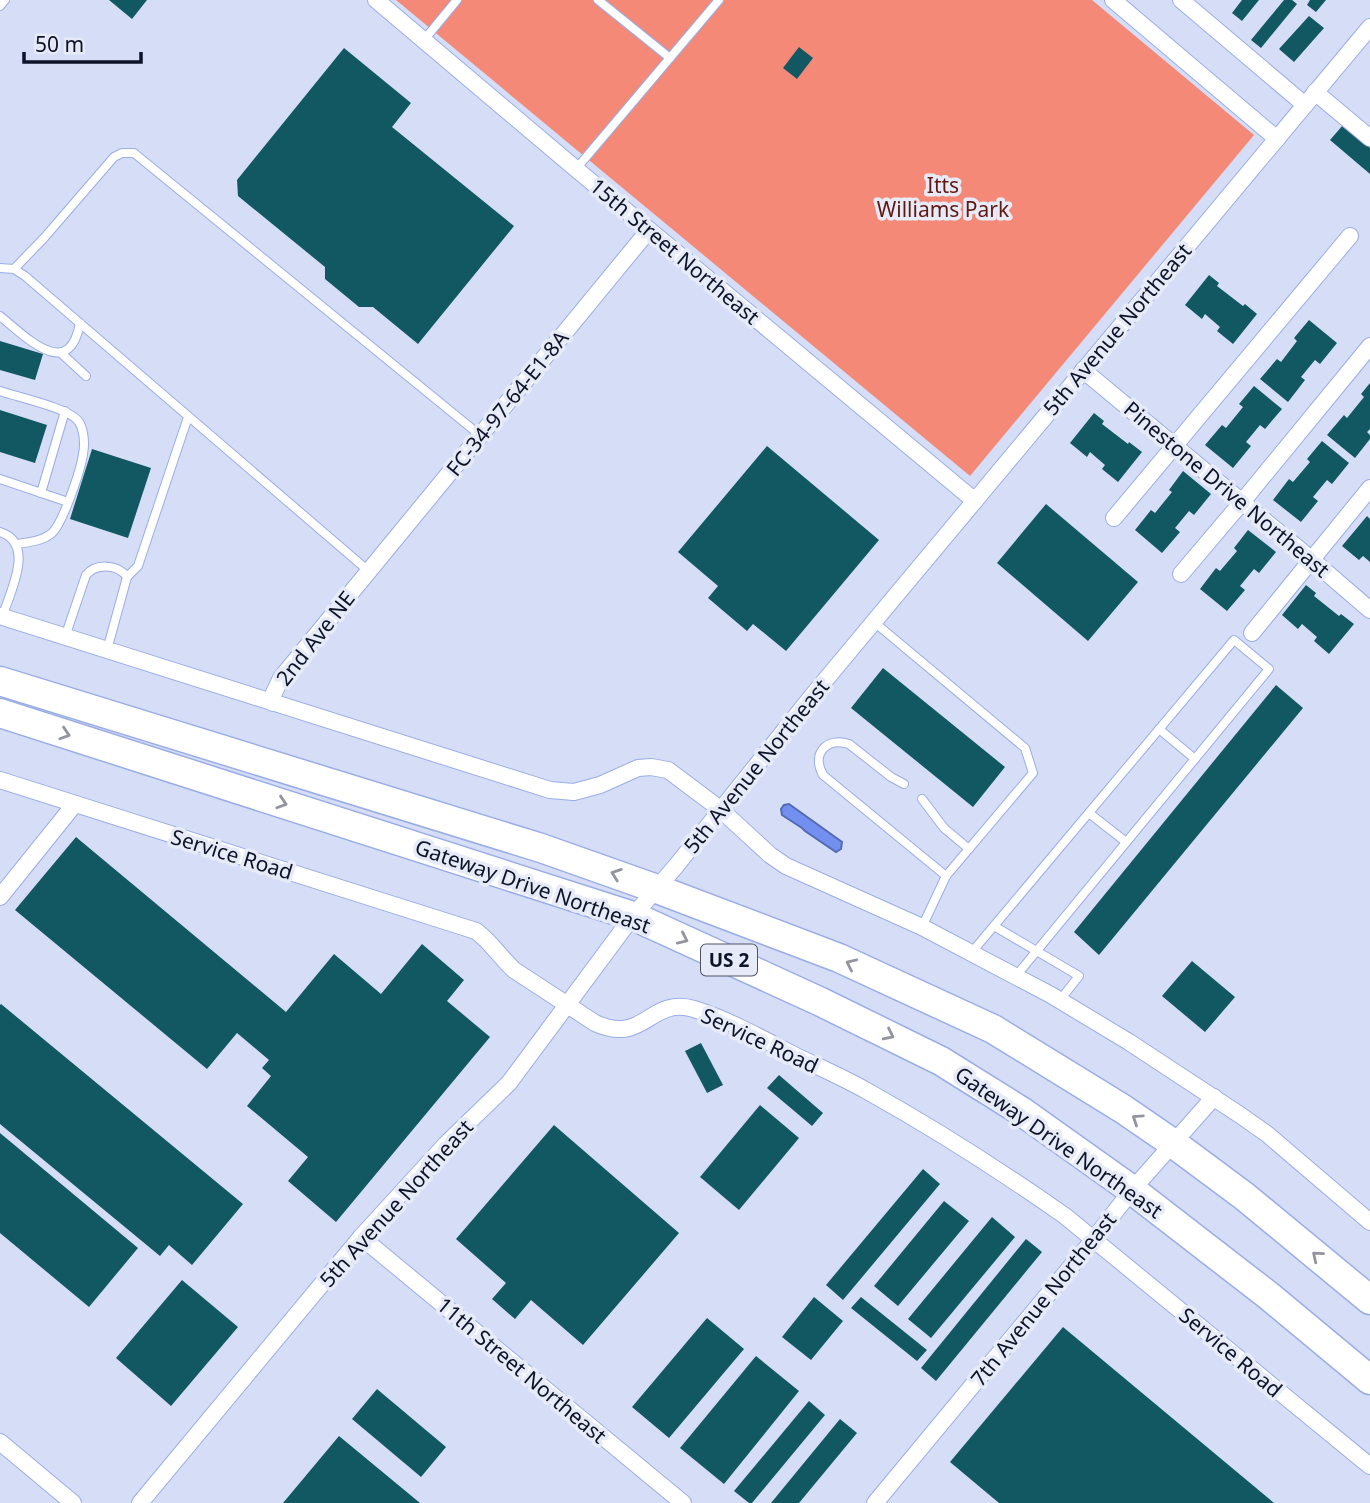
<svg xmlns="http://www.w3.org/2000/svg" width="1370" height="1503" viewBox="0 0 1370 1503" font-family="'Noto Sans',sans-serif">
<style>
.green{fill:#f58978}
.water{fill:#7390f1;stroke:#546ab5;stroke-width:2}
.building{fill:#125863}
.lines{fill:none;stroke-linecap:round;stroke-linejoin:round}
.lane-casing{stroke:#9aade6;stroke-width:10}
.street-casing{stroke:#9aade6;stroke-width:18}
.highway-casing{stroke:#9aade6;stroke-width:31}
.lane{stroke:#fff;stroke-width:8}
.street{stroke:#fff;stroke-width:16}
.highway{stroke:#fff;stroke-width:28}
.oneway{stroke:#92959e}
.labels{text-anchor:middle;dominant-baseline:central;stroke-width:7;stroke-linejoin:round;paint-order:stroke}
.shield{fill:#e7ebf7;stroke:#4e5466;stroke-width:2}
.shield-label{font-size:19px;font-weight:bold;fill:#0d1328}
.park-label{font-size:21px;fill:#611810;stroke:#e7ebf7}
.street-label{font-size:21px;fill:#0d1328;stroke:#e7ebf7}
</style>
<rect width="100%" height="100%" fill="#d5def6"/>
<polygon class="green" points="396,0 1092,0 1254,135 970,476"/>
<polygon class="water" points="789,804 842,842 841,849 836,852 805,831 802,828 782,815 781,809 784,805"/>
<g class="building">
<polygon points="109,0 147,0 132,19"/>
<polygon points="1242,0 1259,0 1242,21 1232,13"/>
<polygon points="1284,0 1292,0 1297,4 1261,48 1251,40"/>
<polygon points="1310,0 1326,0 1316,12 1307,5"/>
<polygon points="1309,16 1324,28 1294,62 1279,49"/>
<polygon points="799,47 813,58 797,79 783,68"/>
<polygon points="344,48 411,103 392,127 514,226 418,344 373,307 359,307 325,279 325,267 238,196 237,180"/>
<polygon points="1343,125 1370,148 1370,174 1330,140"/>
<polygon points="1209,275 1219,283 1217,286 1243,306 1245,304 1257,314 1233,344 1217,331 1220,327 1205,314 1202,319 1185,305"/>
<polygon points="1309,320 1337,343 1320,364 1315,360 1301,377 1305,380 1288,402 1260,379 1277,359 1281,362 1297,341 1294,338"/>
<polygon points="0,341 43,354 35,380 0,370"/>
<polygon points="1370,383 1370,429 1367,432 1370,435 1370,439 1355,458 1327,435 1344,415 1347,418 1364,397 1361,394"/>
<polygon points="1254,386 1282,409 1265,429 1260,425 1246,442 1251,446 1233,468 1205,445 1222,425 1226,428 1243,407 1239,404"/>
<polygon points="0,410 47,425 35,463 0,452"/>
<polygon points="1094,413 1104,421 1102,424 1128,444 1129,442 1142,452 1118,482 1102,469 1105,465 1090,452 1087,457 1070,443"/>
<polygon points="1322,441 1349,463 1332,484 1327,480 1313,497 1318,501 1301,522 1273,500 1289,479 1293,482 1310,462 1307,459"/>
<polygon points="767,446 879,540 786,651 753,624 747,631 708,598 718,586 678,552"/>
<polygon points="92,449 151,468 128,538 70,519"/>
<polygon points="1183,471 1211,494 1194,515 1189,511 1175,528 1180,532 1162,553 1135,530 1151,510 1155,513 1172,492 1169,490"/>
<polygon points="1046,504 1138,582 1088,641 997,563"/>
<polygon points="1367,516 1370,519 1370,562 1363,556 1359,560 1342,546"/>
<polygon points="1248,530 1276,552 1259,573 1254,569 1240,586 1245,590 1227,611 1200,589 1216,568 1220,571 1237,551 1234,548"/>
<polygon points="1306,585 1316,593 1314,596 1339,616 1341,614 1354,624 1329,654 1314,641 1317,637 1302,624 1298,629 1282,615"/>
<polygon points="883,668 1005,767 973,807 851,708"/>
<polygon points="1276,685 1303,708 1099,955 1074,932"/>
<polygon points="76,837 286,1012 334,954 381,994 422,944 464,980 447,1001 490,1037 336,1222 288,1181 308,1157 247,1106 271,1076 262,1068 269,1060 237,1033 207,1069 15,910"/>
<polygon points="1192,961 1235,997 1205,1032 1162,996"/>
<polygon points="1,1004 243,1204 192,1265 169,1245 160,1256 0,1124 0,1005"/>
<polygon points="701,1043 723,1085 707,1093 685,1051"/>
<polygon points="779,1075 823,1113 812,1126 767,1088"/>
<polygon points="760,1105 799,1138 739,1210 700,1177"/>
<polygon points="554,1125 679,1233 583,1345 531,1300 515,1319 492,1299 506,1283 456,1239"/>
<polygon points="0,1133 138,1248 89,1307 0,1233"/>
<polygon points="923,1169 940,1184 843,1300 826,1285"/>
<polygon points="944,1201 969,1221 898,1306 874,1286"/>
<polygon points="992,1217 1015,1237 931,1338 908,1319"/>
<polygon points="1026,1239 1042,1252 936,1381 921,1368"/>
<polygon points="182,1280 238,1327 171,1406 116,1358"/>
<polygon points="814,1297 843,1321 811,1360 782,1337"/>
<polygon points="861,1297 927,1350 917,1361 851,1308"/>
<polygon points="707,1318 744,1349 669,1438 632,1407"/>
<polygon points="1063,1327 1274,1503 999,1503 950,1462"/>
<polygon points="756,1356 799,1391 724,1484 680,1448"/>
<polygon points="377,1389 446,1447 421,1477 352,1419"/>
<polygon points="809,1401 825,1415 752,1503 749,1503 734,1491"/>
<polygon points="840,1419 857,1433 799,1503 771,1503"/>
<polygon points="339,1436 420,1503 283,1503"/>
</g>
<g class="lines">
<defs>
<g id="lane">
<polyline points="598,0 670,58"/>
<polyline points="0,6 5,0"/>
<polyline points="424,40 457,0"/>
<polyline points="576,169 719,0"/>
<polyline points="0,268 14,269 25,276 365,568 366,574"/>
<polyline points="14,269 44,238 114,157 122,153 134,153 481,436"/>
<path d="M0,316C25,336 69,383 80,323"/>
<polyline points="61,353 86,376"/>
<path d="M0,391C17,397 70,408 79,422C84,430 85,444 83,454C81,469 63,523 52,533C43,541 29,542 17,544"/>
<polyline points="0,479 68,502"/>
<polyline points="41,493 65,411"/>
<path d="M0,532C36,543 10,593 2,617"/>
<polyline points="127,577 138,566 188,417"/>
<polyline points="874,622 1025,748 1033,773 946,876 922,927"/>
<path d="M65,637L86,575C96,563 118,564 127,577L107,650"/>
<polyline points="1159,729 1195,759"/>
<path d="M904,784L891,777L849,744C827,737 811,753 823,775L946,876"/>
<polyline points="922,799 944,828 969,849"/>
<polyline points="1089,813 1126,842"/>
<polyline points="994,926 1079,976 1060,1000"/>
<polyline points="972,952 1234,640 1269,669 1016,976"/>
</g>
<g id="street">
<polyline points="376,0 576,169 975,501"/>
<polyline points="1113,0 1277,139"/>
<polyline points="1181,0 1305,105"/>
<polyline points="1315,92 1370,138"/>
<polyline points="1083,370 1312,560 1370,610"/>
<polyline points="1114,518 1350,236"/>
<polyline points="1181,574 1242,502 1370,346"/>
<polyline points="0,616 550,790 574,792 600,785 638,768 651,767 668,770 720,809 770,855 786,866 922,927 1051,995 1129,1042 1240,1115 1267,1134 1370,1222"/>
<polyline points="1252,633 1370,488"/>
<polyline points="273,703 273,695 281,678 649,230"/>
<path d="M0,780L476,931C491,942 500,957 514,970L595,1023C645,1046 649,996 694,1009C727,1019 765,1040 796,1056C819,1067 844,1078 867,1091C935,1129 1001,1171 1065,1216L1370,1466"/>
<polyline points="0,897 74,805"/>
<polyline points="361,1237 683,1503"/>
<polyline points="0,1442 73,1503"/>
<polyline points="140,1503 361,1237 446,1144 509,1083 633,916 676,866 812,696 1370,27"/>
<polyline points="875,1503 1094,1239 1132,1190 1214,1097"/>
</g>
<g id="highway">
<polyline points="0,681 541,848 657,889 839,958 993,1029 1123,1109 1174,1144 1244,1196 1370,1300"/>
<polyline points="0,713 633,916 821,1002 941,1061 1021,1111 1132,1190 1269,1296 1370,1380"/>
</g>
</defs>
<use href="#lane" class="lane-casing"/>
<use href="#street" class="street-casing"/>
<use href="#highway" class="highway-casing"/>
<use href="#lane" class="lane"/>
<use href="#street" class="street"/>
<use href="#highway" class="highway"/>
</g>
<defs><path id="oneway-chevron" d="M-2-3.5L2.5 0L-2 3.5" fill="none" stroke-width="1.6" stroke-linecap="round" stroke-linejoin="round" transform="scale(1.75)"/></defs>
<g class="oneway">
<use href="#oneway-chevron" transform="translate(65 734) rotate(18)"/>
<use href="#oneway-chevron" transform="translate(282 803) rotate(18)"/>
<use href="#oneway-chevron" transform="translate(616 874) rotate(-161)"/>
<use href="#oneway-chevron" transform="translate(683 939) rotate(25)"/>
<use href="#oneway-chevron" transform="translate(851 964) rotate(-155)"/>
<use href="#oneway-chevron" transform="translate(889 1035) rotate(26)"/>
<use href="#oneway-chevron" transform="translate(1137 1119) rotate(-146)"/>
<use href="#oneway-chevron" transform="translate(1317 1256) rotate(-140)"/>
</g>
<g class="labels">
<rect class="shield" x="701" y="944.5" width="56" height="31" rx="5"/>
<g class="shield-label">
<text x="729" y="960">US 2</text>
</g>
<g class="park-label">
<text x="943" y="185">Itts<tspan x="943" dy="24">Williams Park</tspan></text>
</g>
<g class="street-label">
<text transform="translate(675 251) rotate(40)">15th Street Northeast</text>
<text transform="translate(1117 329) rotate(-50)">5th Avenue Northeast</text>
<text transform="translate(507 403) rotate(-51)">FC-34-97-64-E1-8A</text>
<text transform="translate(1227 489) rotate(40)">Pinestone Drive Northeast</text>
<text transform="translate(315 638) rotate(-52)">2nd Ave NE</text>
<text transform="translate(756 766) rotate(-51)">5th Avenue Northeast</text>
<text transform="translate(232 854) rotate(17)">Service Road</text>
<text transform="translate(533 886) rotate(19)">Gateway Drive Northeast</text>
<text transform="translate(760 1040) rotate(25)">Service Road</text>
<text transform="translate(1059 1142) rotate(35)">Gateway Drive Northeast</text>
<text transform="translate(396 1203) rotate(-48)">5th Avenue Northeast</text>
<text transform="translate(1043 1299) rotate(-51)">7th Avenue Northeast</text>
<text transform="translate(1231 1352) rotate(40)">Service Road</text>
<text transform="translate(522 1370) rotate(40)">11th Street Northeast</text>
</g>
</g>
<path d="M24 52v10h117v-10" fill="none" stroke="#0d1328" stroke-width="3.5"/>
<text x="35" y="52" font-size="21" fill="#0d1328" stroke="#e7ebf7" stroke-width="5" paint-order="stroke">50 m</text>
</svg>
